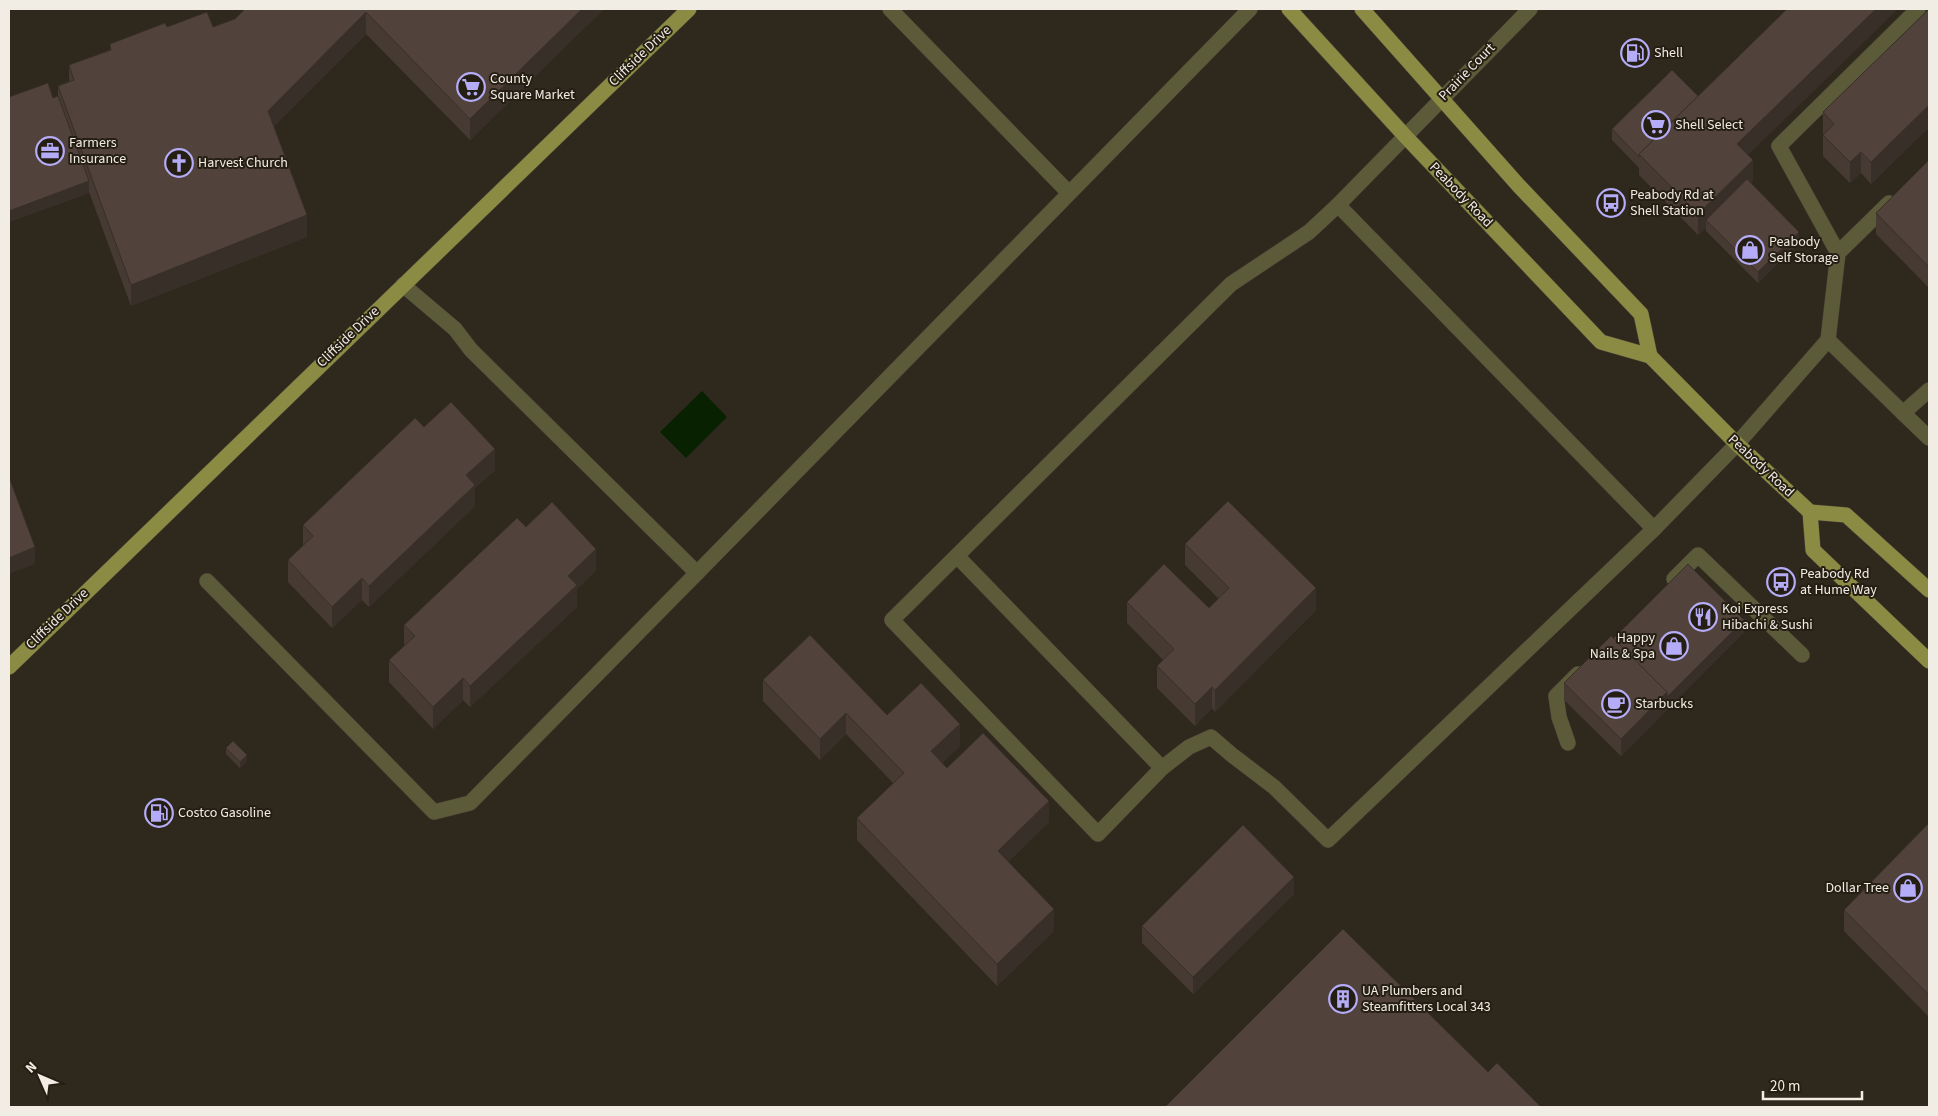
<svg xmlns="http://www.w3.org/2000/svg" width="1938" height="1116" viewBox="0 0 1938 1116" font-family="'Source Sans 3',sans-serif">
<style>
.water{fill:#082101}
.lines{fill:none;stroke-linecap:round;stroke-linejoin:round}
.minor-casing{stroke:#4a4338;stroke-width:16}
.major-casing{stroke:#4a4338;stroke-width:16}
.minor{stroke:#5b5b3a;stroke-width:15}
.major{stroke:#8c8b44;stroke-width:15}
.wall{fill:#463a33}
.shaded-wall{fill:#392f29}
.building{fill:#51433b;stroke:#392f29}
.labels{text-anchor:middle;dominant-baseline:central;stroke-width:4;stroke-linejoin:round;paint-order:stroke}
.poi-label{font-size:14px;fill:#f1ece4;stroke:#251e13;text-anchor:start}
.street-label{font-size:14px;fill:#f1ece4;stroke:#251e13}
</style>
<rect width="100%" height="100%" fill="#2f281c"/>
<polygon class="water" points="702,391 727,417 686,458 660,432"/>
<g class="lines">
<defs>
<g id="minor">
<polyline points="890,9 1069,193"/>
<polyline points="1530,9 1338,205 1654,529"/>
<polyline points="1338,205 1309,232 1231,284 892,620 1098,834 1162,768 1189,747 1211,737 1232,755 1274,787 1328,840 1654,529 1737,444 1828,340 1903,413 1929,390"/>
<polyline points="1838,253 1779,146 1918,9"/>
<polyline points="403,285 455,329 471,350 697,573 1250,9"/>
<polyline points="1828,340 1838,253 1889,203"/>
<polyline points="1903,413 1929,438"/>
<polyline points="957,556 1162,768"/>
<polyline points="1674,579 1698,555 1802,655"/>
<polyline points="207,581 434,812 470,803 697,573"/>
<polyline points="1568,743 1559,717 1556,696 1578,674"/>
</g>
<g id="major">
<polyline points="1289,9 1406,137 1601,342 1650,356 1737,444 1810,512 1846,515 1929,590"/>
<polyline points="1362,9 1519,186 1641,314 1650,356"/>
<polyline points="1810,512 1813,550 1929,661"/>
<polyline points="9,667 689,9"/>
</g>
</defs>
<use href="#minor" class="minor-casing"/>
<use href="#major" class="major-casing"/>
<use href="#minor" class="minor"/>
<use href="#major" class="major"/>
</g>
<g class="wall">
<polygon points="245,9 604,9 470,140 366,34 274,126 307,237 131,306 89,192 89,193 9,222 9,97 53,98 58,96 58,86 69,82 69,65 110,50 110,44 167,27 213,27 235,19"/>
<polygon points="1929,9 1929,127 1871,184 1861,173 1850,183 1823,156 1823,112"/>
<polygon points="1612,129 1748,155 1753,181 1751,183 1799,243 1758,283 1706,231 1706,228 1698,235 1639,175 1639,168 1612,140"/>
<polygon points="1929,160 1929,288 1876,234 1876,213"/>
<polygon points="424,427 495,470 475,488 475,506 369,607 362,600 332,628 288,582 288,560 303,546 303,525"/>
<polygon points="526,527 596,570 577,589 577,607 470,707 463,700 433,729 389,682 389,660 404,646 404,625"/>
<polygon points="1185,544 1316,610 1215,712 1212,708 1195,726 1157,688 1157,666 1163,660 1127,623 1127,602 1209,608 1219,599 1185,565"/>
<polygon points="1744,632 1621,756 1564,700 1564,683 1613,639"/>
<polygon points="763,680 887,715 960,746 942,763 947,768 1049,822 1008,862 1054,931 997,986 857,840 857,818 893,783 846,734 820,760 763,701"/>
<polygon points="226,748 247,761 240,768 226,754"/>
<polygon points="1929,823 1929,1017 1844,931 1844,910"/>
<polygon points="1294,894 1193,994 1142,943 1142,926"/>
</g>
<g class="shaded-wall">
<polygon points="582,9 604,9 470,140 470,119"/>
<polygon points="1876,9 1898,9 1737,166 1737,144"/>
<polygon points="366,12 366,34 268,132 268,111"/>
<polygon points="1929,105 1929,127 1871,184 1871,162"/>
<polygon points="1861,152 1861,173 1850,183 1850,162"/>
<polygon points="1753,160 1753,181 1709,224 1706,220 1706,228 1698,235 1698,214"/>
<polygon points="89,181 89,193 9,222 9,211"/>
<polygon points="307,215 307,237 131,306 131,285"/>
<polygon points="1799,232 1799,243 1758,283 1758,272"/>
<polygon points="495,449 495,470 475,488 475,506 369,607 369,586 466,475"/>
<polygon points="35,547 35,564 9,574 9,558"/>
<polygon points="596,549 596,570 577,589 577,607 470,707 470,686 568,576"/>
<polygon points="362,578 362,600 332,628 332,607"/>
<polygon points="1316,588 1316,610 1215,712 1215,690"/>
<polygon points="1744,620 1744,632 1621,756 1621,739 1667,692"/>
<polygon points="463,678 463,700 433,729 433,707"/>
<polygon points="1212,687 1212,708 1195,726 1195,704"/>
<polygon points="846,713 846,734 820,760 820,739"/>
<polygon points="960,724 960,746 931,773 931,751"/>
<polygon points="247,755 247,761 240,768 240,762"/>
<polygon points="1049,801 1049,822 998,872 998,851"/>
<polygon points="1294,877 1294,894 1193,994 1193,977"/>
<polygon points="1054,909 1054,931 997,986 997,964"/>
</g>
<g class="building">
<polygon points="245,9 582,9 470,119 366,12 268,111 307,215 131,285 58,86 74,80 69,65 111,50 110,44 165,23 167,27 207,12 213,27 235,19"/>
<polygon points="1787,9 1876,9 1737,144 1753,160 1698,214 1639,154"/>
<polygon points="1929,9 1929,105 1871,162 1861,152 1850,162 1823,135 1834,124 1823,112"/>
<polygon points="1672,70 1698,96 1639,154 1639,157 1612,129"/>
<polygon points="48,83 53,98 58,96 89,181 9,211 9,97"/>
<polygon points="1929,160 1929,267 1876,213"/>
<polygon points="1747,179 1799,232 1758,272 1706,220"/>
<polygon points="451,402 495,449 466,475 475,485 369,586 362,578 332,607 288,560 313,536 303,525 415,418 424,427"/>
<polygon points="9,477 35,547 9,558"/>
<polygon points="1228,501 1316,588 1215,690 1212,687 1195,704 1157,666 1174,649 1127,602 1164,564 1209,608 1229,588 1185,544"/>
<polygon points="552,502 596,549 568,576 577,585 470,686 463,678 433,707 389,660 415,636 404,625 517,518 526,527"/>
<polygon points="1688,564 1744,620 1667,697 1667,692 1613,639"/>
<polygon points="810,635 887,715 921,683 960,724 931,751 947,768 983,733 1049,801 998,851 1054,909 997,964 857,818 904,773 846,713 820,739 763,680"/>
<polygon points="1611,636 1667,692 1621,739 1564,683"/>
<polygon points="233,741 247,755 240,762 226,748"/>
<polygon points="1929,823 1929,995 1844,910"/>
<polygon points="1243,825 1294,877 1193,977 1142,926"/>
<polygon points="1343,929 1488,1072 1497,1063 1541,1107 1165,1107"/>
</g>
<defs>
<symbol id="fuel-ring" viewBox="-11 -11 22 22"><circle r="9.5" fill="#251e13" stroke="#b5acf8" stroke-width="1.5"/><path d="M-5.5-6h7V0h2V4h1.3V-2.5L3-4.5l.8-.8L6-3V5H2.5V1h-1V6h-7ZM-4.2-4.7v3.2H.2V-4.7Z" fill="#b5acf8"/></symbol>
<symbol id="supermarket-ring" viewBox="-11 -11 22 22"><circle r="9.5" fill="#251e13" stroke="#b5acf8" stroke-width="1.5"/><path d="M-6-5.5h2.5l.6 2H6L4.5 2H-2.5L-4.4-4H-6ZM-1.5 3.2a1.3 1.3 0 1 0 .1 0ZM3 3.2a1.3 1.3 0 1 0 .1 0Z" fill="#b5acf8"/></symbol>
<symbol id="office-ring" viewBox="-11 -11 22 22"><circle r="9.5" fill="#251e13" stroke="#b5acf8" stroke-width="1.5"/><path d="M-6-3h4V-5.5h4V-3h4V5H-6ZM-1-4.5V-3h2v-1.5ZM-6 0V1H6V0Z" fill="#b5acf8"/></symbol>
<symbol id="church-ring" viewBox="-11 -11 22 22"><circle r="9.5" fill="#251e13" stroke="#b5acf8" stroke-width="1.5"/><path d="M-1.2-6h2.4v3.5h3.3v2.4h-3.3V6h-2.4V-.1h-3.3v-2.4h3.3Z" fill="#b5acf8"/></symbol>
<symbol id="bus-ring" viewBox="-11 -11 22 22"><circle r="9.5" fill="#251e13" stroke="#b5acf8" stroke-width="1.5"/><path d="M-5-6H5V4H4V6H2V4H-2V6H-4V4H-5ZM-3.5-4V0h7V-4ZM-3.5 1.2v1.5H-2V1.2ZM2 1.2v1.5H3.5V1.2Z" fill="#b5acf8"/></symbol>
<symbol id="shop-ring" viewBox="-11 -11 22 22"><circle r="9.5" fill="#251e13" stroke="#b5acf8" stroke-width="1.5"/><path d="M-5-2.5h2.3a2.7 3.5 0 0 1 5.4 0H5L5.5 6h-11ZM-1.5-2.5h3a1.5 2.3 0 0 0-3 0Z" fill="#b5acf8"/></symbol>
<symbol id="restaurant-ring" viewBox="-11 -11 22 22"><circle r="9.5" fill="#251e13" stroke="#b5acf8" stroke-width="1.5"/><path d="M-5-6h1v4h1v-4h1v4h1v-4h1v5L-1.5 .5V6h-2V.5L-5-1ZM5-6V6H3V1.5H1.5Q1.5-4 5-6Z" fill="#b5acf8"/></symbol>
<symbol id="cafe-ring" viewBox="-11 -11 22 22"><circle r="9.5" fill="#251e13" stroke="#b5acf8" stroke-width="1.5"/><path d="M-5.5-4.5H6V0H3Q3 3.5 0 3.5H-2.5Q-5.5 3.5-5.5 0ZM3-3.2v2h1.7v-2ZM-6 4.5H4V6H-6Z" fill="#b5acf8"/></symbol>
<symbol id="building-ring" viewBox="-11 -11 22 22"><circle r="9.5" fill="#251e13" stroke="#b5acf8" stroke-width="1.5"/><path d="M-4-6H4V6H1V3H-1V6H-4ZM-2.5-4.3h1.7v1.8h-1.7ZM.8-4.3h1.7v1.8H.8ZM-2.5-1h1.7V.8h-1.7ZM.8-1h1.7V.8H.8Z" fill="#b5acf8"/></symbol>
</defs>
<g fill-rule="evenodd">
<use href="#fuel-ring" x="1619" y="37" width="32" height="32"/>
<use href="#supermarket-ring" x="455" y="71" width="32" height="32"/>
<use href="#supermarket-ring" x="1640" y="109" width="32" height="32"/>
<use href="#office-ring" x="34" y="135" width="32" height="32"/>
<use href="#church-ring" x="163" y="147" width="32" height="32"/>
<use href="#bus-ring" x="1595" y="187" width="32" height="32"/>
<use href="#shop-ring" x="1734" y="234" width="32" height="32"/>
<use href="#bus-ring" x="1765" y="566" width="32" height="32"/>
<use href="#restaurant-ring" x="1687" y="601" width="32" height="32"/>
<use href="#shop-ring" x="1658" y="630" width="32" height="32"/>
<use href="#cafe-ring" x="1600" y="688" width="32" height="32"/>
<use href="#fuel-ring" x="143" y="797" width="32" height="32"/>
<use href="#shop-ring" x="1892" y="872" width="32" height="32"/>
<use href="#building-ring" x="1327" y="983" width="32" height="32"/>
</g>
<g class="labels">
<g class="poi-label">
<text x="1654" y="53">Shell</text>
<text x="490" y="79">County<tspan x="490" dy="16">Square Market</tspan></text>
<text x="1675" y="125">Shell Select</text>
<text x="69" y="143">Farmers<tspan x="69" dy="16">Insurance</tspan></text>
<text x="198" y="163">Harvest Church</text>
<text x="1630" y="195">Peabody Rd at<tspan x="1630" dy="16">Shell Station</tspan></text>
<text x="1769" y="242">Peabody<tspan x="1769" dy="16">Self Storage</tspan></text>
<text x="1800" y="574">Peabody Rd<tspan x="1800" dy="16">at Hume Way</tspan></text>
<text x="1722" y="609">Koi Express<tspan x="1722" dy="16">Hibachi &amp; Sushi</tspan></text>
<text x="1655" y="638" text-anchor="end">Happy<tspan x="1655" dy="16">Nails &amp; Spa</tspan></text>
<text x="1635" y="704">Starbucks</text>
<text x="178" y="813">Costco Gasoline</text>
<text x="1889" y="888" text-anchor="end">Dollar Tree</text>
<text x="1362" y="991">UA Plumbers and<tspan x="1362" dy="16">Steamfitters Local 343</tspan></text>
</g>
<g class="street-label">
<text transform="translate(640 56) rotate(-44)">Cliffside Drive</text>
<text transform="translate(1467 72) rotate(-46)">Prairie Court</text>
<text transform="translate(1461 195) rotate(46)">Peabody Road</text>
<text transform="translate(348 337) rotate(-44)">Cliffside Drive</text>
<text transform="translate(1761 466) rotate(43)">Peabody Road</text>
<text transform="translate(57 619) rotate(-44)">Cliffside Drive</text>
</g>
</g>
<rect width="1938" height="1116" fill="none" stroke="#f1ece4" stroke-width="20"/>
<g transform="translate(40 1076) rotate(315)" stroke="#251e13" stroke-width="4" paint-order="stroke">
<path d="M0-4L9 19L0 12L-9 19Z" fill="#f1ece4"/>
<text y="-8" font-size="14" font-weight="bold" text-anchor="middle" fill="#f1ece4">N</text>
</g>
<path d="M1763 1091v8h99v-8" fill="none" stroke="#f1ece4" stroke-width="2.5"/>
<text x="1770" y="1091" font-size="15" fill="#f1ece4" stroke="#251e13" stroke-width="4" paint-order="stroke">20 m</text>
</svg>
